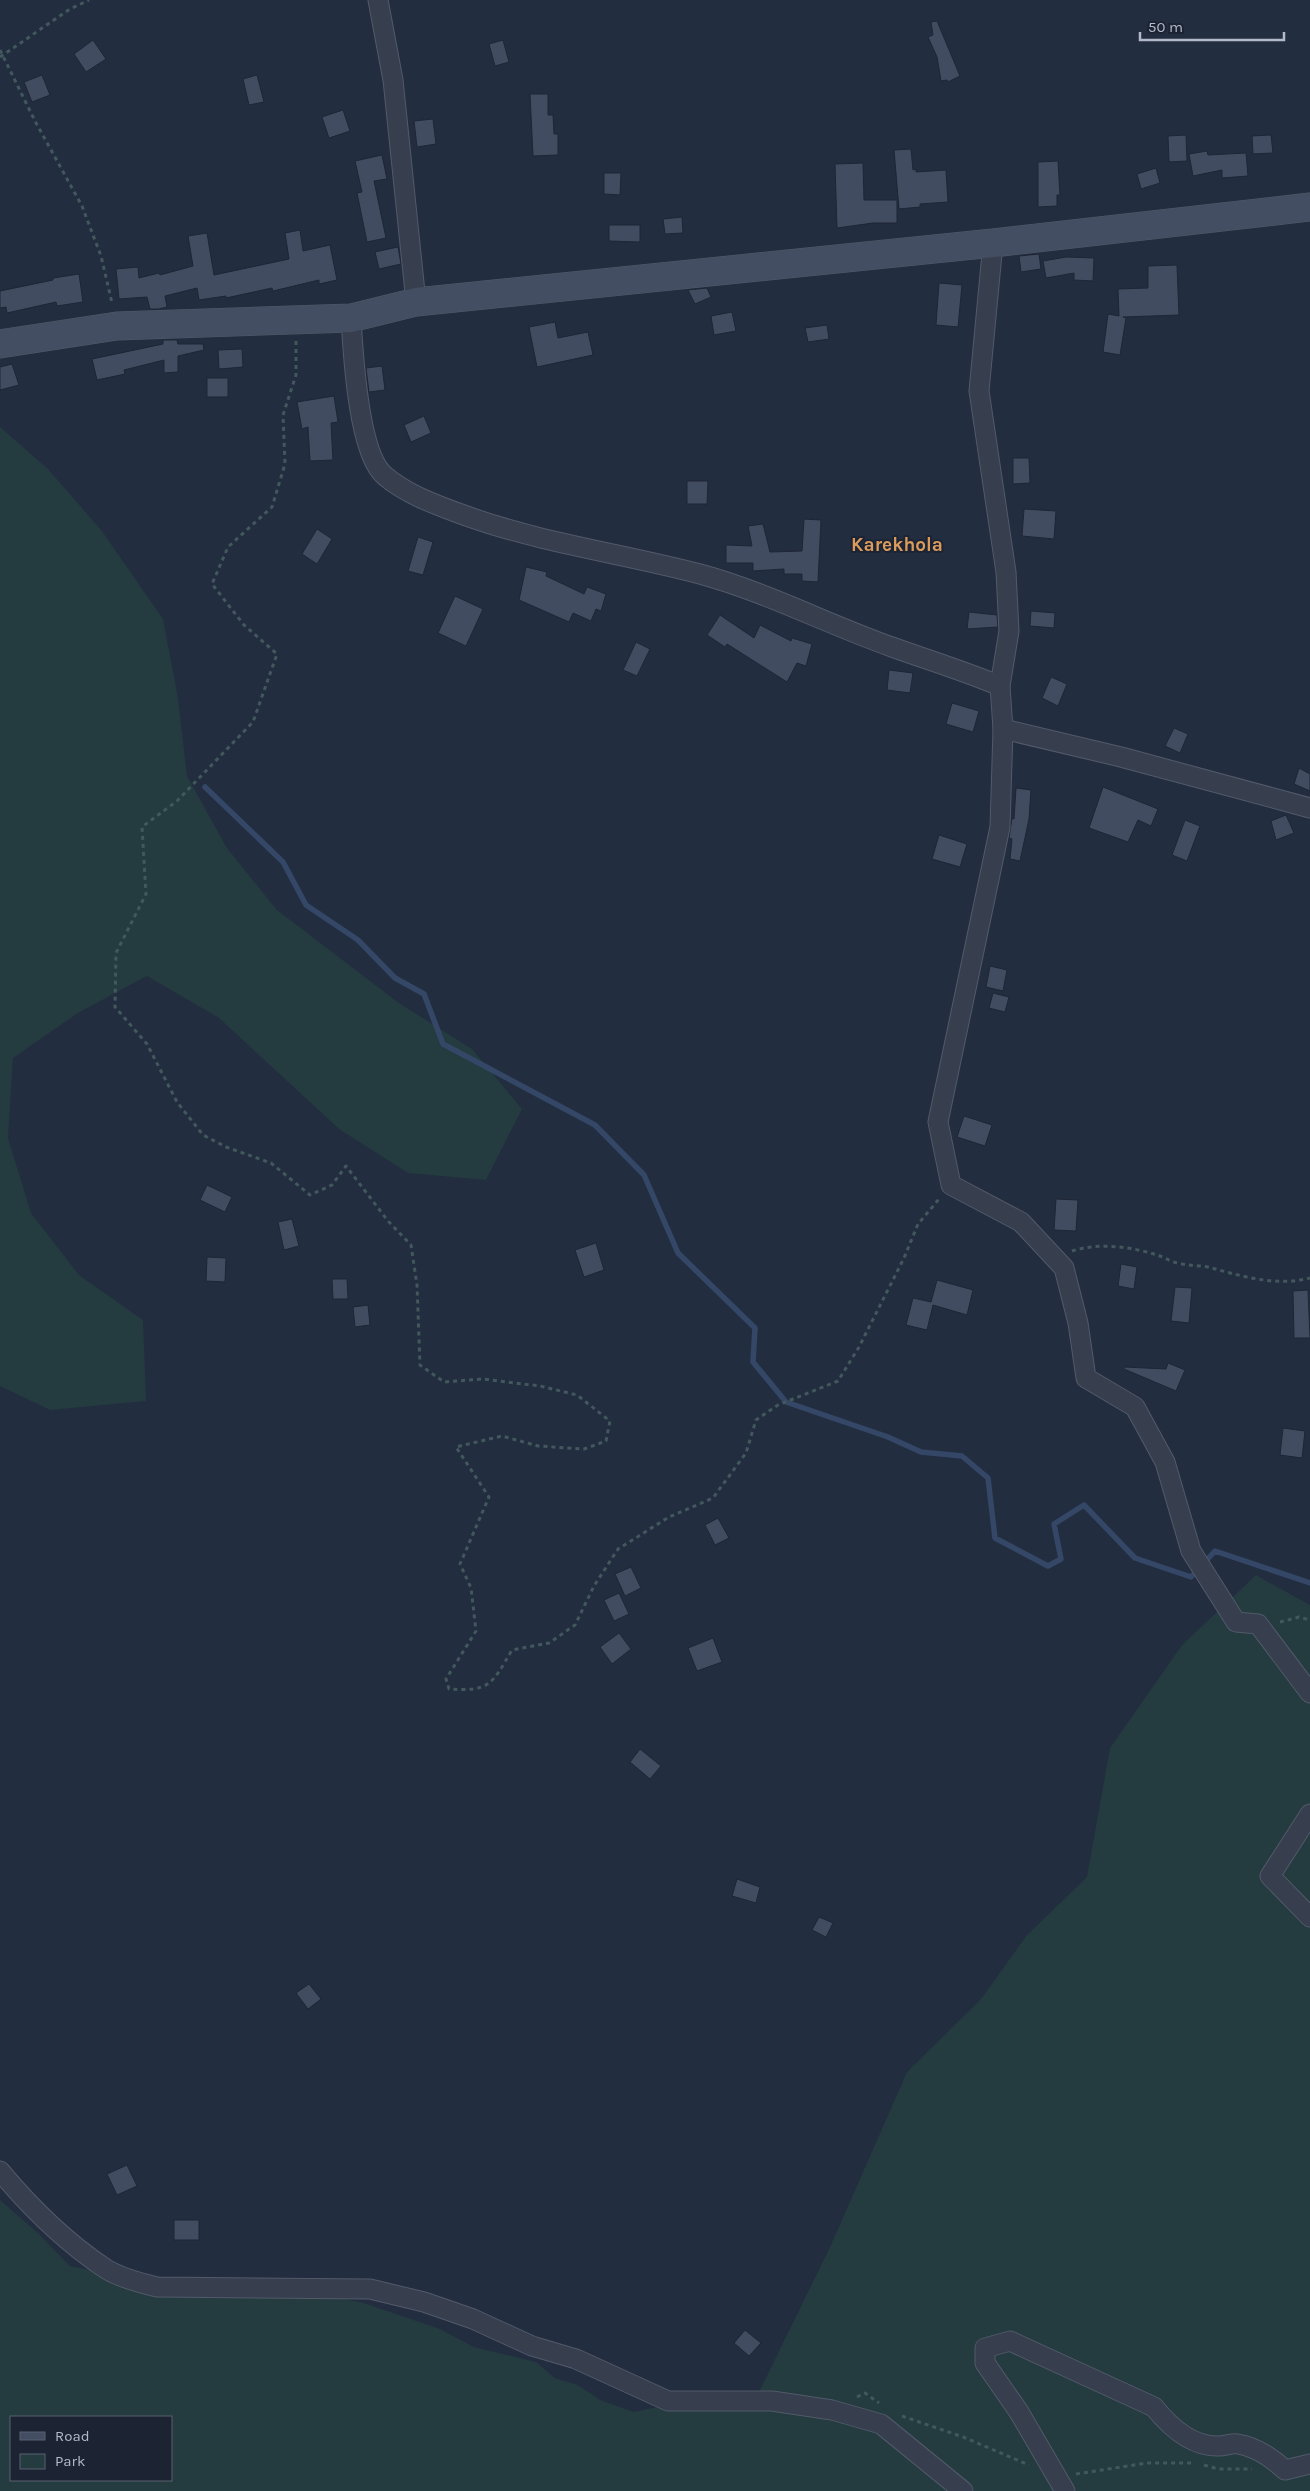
<svg xmlns="http://www.w3.org/2000/svg" width="1310" height="2491" viewBox="0 0 1310 2491" font-family="Karla,sans-serif">
<style>
.green{fill:#243b40;fill-rule:evenodd}
.lines{fill:none;stroke-linecap:round;stroke-linejoin:round}
.stream{stroke:#354767;stroke-width:5.5}
.building{fill:#414c61;stroke:#1e2636}
.street-casing{stroke:#525a6a;stroke-width:21}
.secondary-casing{stroke:#525a6a;stroke-width:29}
.path{stroke:#42585d;stroke-width:3;stroke-dasharray:4 4;stroke-linecap:butt}
.street{stroke:#373f4f;stroke-width:19}
.secondary{stroke:#444e62;stroke-width:28}
.labels{text-anchor:middle;dominant-baseline:central;stroke-width:4;stroke-linejoin:round;paint-order:stroke}
.quarter-label{font-size:19px;font-weight:bold;fill:#db9b5c;stroke:#1c2434}
</style>
<rect width="100%" height="100%" fill="#222d3f"/>
<g class="green">
<polygon points="0,427 48,469 102,531 163,619 178,698 187,776 227,848 277,910 399,1003 472,1049 522,1109 486,1180 408,1173 339,1129 219,1018 147,976 78,1013 13,1058 8,1138 31,1213 79,1275 143,1320 146,1401 50,1410 0,1386"/>
<path d="M1256,1575L1310,1605V2491H0V2200L39,2234L70,2266L101,2272L117,2282L293,2288L364,2303L440,2329L474,2347L536,2362L555,2378L578,2385L600,2400L634,2412L680,2402L758,2394L830,2247L907,2072L981,1999L1027,1935L1087,1877L1110,1748L1182,1645ZM11,2417H171V2480H11Z"/>
</g>
<g class="lines">
<polyline class="stream" points="205,787 283,862 306,905 358,940 395,978 424,994 443,1044 595,1125 644,1175 678,1253 755,1328 753,1362 786,1402 888,1437 921,1452 962,1456 988,1478 995,1538 1048,1566 1061,1559 1054,1524 1084,1505 1135,1558 1191,1577 1215,1551 1310,1583"/>
</g>
<g class="building">
<polygon points="937,21 960,76 948,82 947,80 941,81 937,57 928,37 933,35 931,22"/>
<polygon points="93,40 106,59 86,72 74,54"/>
<polygon points="503,40 509,62 495,66 489,44"/>
<polygon points="42,75 50,95 32,102 24,82"/>
<polygon points="257,75 264,102 249,105 243,79"/>
<polygon points="530,94 548,94 548,115 553,115 554,134 558,134 558,155 533,156"/>
<polygon points="343,110 350,131 329,138 322,117"/>
<polygon points="433,119 436,144 417,147 414,121"/>
<polygon points="1186,135 1187,161 1169,162 1168,136"/>
<polygon points="1271,135 1273,153 1253,154 1252,136"/>
<polygon points="911,149 913,170 916,169 916,172 946,170 948,202 920,204 920,207 899,209 894,150"/>
<polygon points="1207,151 1208,155 1246,153 1248,176 1222,178 1222,170 1193,176 1189,154"/>
<polygon points="382,155 387,179 374,181 386,238 367,242 357,193 362,192 355,161"/>
<polygon points="1058,161 1060,195 1057,195 1057,206 1038,207 1038,162"/>
<polygon points="863,163 864,200 897,200 897,223 873,223 837,228 835,164"/>
<polygon points="1156,168 1160,183 1141,189 1137,174"/>
<polygon points="604,173 621,173 620,195 604,194"/>
<polygon points="682,217 683,233 665,234 663,219"/>
<polygon points="609,225 640,225 640,242 609,241"/>
<polygon points="300,230 303,251 330,245 337,280 319,284 319,280 273,291 272,288 226,298 226,296 199,300 197,288 165,296 167,307 159,309 150,309 147,297 119,299 116,269 138,267 139,278 159,273 160,275 193,266 188,236 207,233 214,275 289,259 285,233"/>
<polygon points="398,247 401,264 379,269 375,252"/>
<polygon points="1039,254 1041,269 1021,272 1019,256"/>
<polygon points="1066,257 1094,258 1093,281 1074,280 1074,273 1046,278 1043,261"/>
<polygon points="1177,265 1179,315 1123,317 1126,318 1120,355 1103,352 1108,314 1119,316 1118,289 1148,288 1148,266"/>
<polygon points="79,274 83,302 57,306 56,302 7,313 6,307 0,308 0,291 53,280 53,278"/>
<polygon points="939,283 962,285 958,327 936,325"/>
<polygon points="707,288 711,297 695,304 688,290"/>
<polygon points="732,312 736,331 714,335 711,316"/>
<polygon points="555,322 558,338 588,332 593,355 537,367 529,327"/>
<polygon points="827,325 829,339 808,342 805,328"/>
<polygon points="163,340 177,340 178,344 203,344 204,350 178,356 178,372 164,373 164,360 124,370 125,374 97,380 92,359 163,344"/>
<polygon points="242,349 243,367 219,369 218,350"/>
<polygon points="12,364 19,385 0,390 0,367"/>
<polygon points="382,366 385,390 369,392 366,368"/>
<rect x="207" y="378" width="21" height="19"/>
<polygon points="334,396 338,422 331,423 333,460 310,461 308,427 302,429 297,402"/>
<polygon points="424,416 431,433 411,442 404,425"/>
<polygon points="1013,458 1029,458 1030,483 1013,484"/>
<polygon points="687,481 708,481 707,504 687,504"/>
<polygon points="1024,509 1056,511 1054,539 1022,536"/>
<polygon points="804,519 821,520 818,582 802,581 802,574 784,574 784,569 753,571 753,563 726,563 726,545 752,546 748,526 763,524 770,552 802,551"/>
<polygon points="317,529 332,539 317,564 302,554"/>
<polygon points="418,537 433,542 423,575 408,571"/>
<polygon points="526,567 547,572 546,576 584,594 587,587 606,594 601,611 596,609 591,621 573,613 569,622 519,600"/>
<polygon points="455,596 483,609 466,646 438,633"/>
<polygon points="1031,611 1055,613 1054,628 1030,626"/>
<polygon points="969,612 997,615 998,627 967,629"/>
<polygon points="720,615 754,638 760,625 791,641 792,638 812,644 806,666 797,663 787,682 727,644 725,647 707,635"/>
<polygon points="636,642 650,649 637,676 623,670"/>
<polygon points="889,670 913,673 910,693 887,690"/>
<polygon points="1051,677 1067,684 1058,706 1042,698"/>
<polygon points="952,703 979,711 973,732 946,724"/>
<polygon points="1174,728 1188,734 1180,753 1165,746"/>
<polygon points="1299,768 1310,774 1310,791 1294,784"/>
<polygon points="1103,787 1158,809 1151,826 1138,820 1128,842 1089,828"/>
<polygon points="1016,788 1031,790 1029,819 1020,861 1010,859 1012,839 1009,838 1012,818 1014,819"/>
<polygon points="1286,815 1294,833 1276,840 1271,821"/>
<polygon points="1185,820 1200,826 1187,861 1172,855"/>
<polygon points="939,835 967,844 960,867 932,859"/>
<polygon points="990,966 1007,970 1003,991 986,987"/>
<polygon points="993,993 1009,997 1005,1012 989,1008"/>
<polygon points="964,1116 992,1125 985,1146 957,1137"/>
<polygon points="207,1185 232,1197 225,1212 200,1200"/>
<polygon points="1056,1199 1078,1200 1076,1231 1054,1230"/>
<polygon points="292,1219 299,1246 284,1250 278,1222"/>
<polygon points="596,1243 604,1270 584,1277 575,1250"/>
<polygon points="207,1257 226,1258 225,1282 206,1281"/>
<polygon points="1121,1264 1137,1267 1134,1289 1118,1286"/>
<polygon points="332,1279 347,1279 348,1299 333,1299"/>
<polygon points="937,1280 973,1290 967,1315 933,1305 927,1330 906,1325 913,1298 931,1302"/>
<polygon points="1175,1287 1192,1288 1189,1323 1171,1321"/>
<polygon points="1308,1290 1310,1338 1294,1338 1293,1291"/>
<polygon points="368,1305 370,1325 355,1327 353,1307"/>
<polygon points="1168,1363 1185,1370 1176,1391 1124,1369 1124,1367 1166,1369"/>
<polygon points="1283,1428 1305,1431 1302,1458 1280,1455"/>
<polygon points="718,1518 729,1538 715,1545 705,1525"/>
<polygon points="631,1567 641,1588 625,1596 615,1574"/>
<polygon points="619,1593 629,1614 614,1621 604,1600"/>
<polygon points="619,1633 631,1649 612,1664 600,1647"/>
<polygon points="713,1638 722,1662 697,1671 688,1648"/>
<polygon points="640,1749 661,1766 650,1779 630,1762"/>
<polygon points="737,1879 760,1887 756,1903 732,1896"/>
<polygon points="819,1917 833,1923 826,1937 812,1930"/>
<polygon points="309,1984 321,1999 308,2009 296,1993"/>
<polygon points="127,2165 137,2186 117,2195 107,2174"/>
<rect x="174" y="2220" width="25" height="20"/>
<polygon points="745,2330 761,2343 749,2356 734,2343"/>
</g>
<g class="lines">
<defs>
<g id="street">
<polyline points="378,0 393,80 416,302"/>
<polyline points="993,243 979,391 1006,572 1009,631 1000,686 1003,729 1000,827 938,1122 951,1185 1021,1222 1064,1268 1078,1323 1086,1378 1135,1407 1165,1462 1191,1551 1236,1622 1258,1624 1310,1693"/>
<path d="M351,318C353,352 358,454 385,476C406,494 436,505 461,514C540,543 620,553 700,574C766,592 827,624 892,647C928,660 964,671 1000,686"/>
<polyline points="1003,729 1121,757 1310,808"/>
<polyline points="1310,1814 1270,1876 1310,1917"/>
<path d="M0,2171C30,2207 67,2243 106,2269C121,2278 140,2283 157,2287L370,2289L424,2302L473,2319L532,2346L576,2359L668,2401H772L832,2410L881,2424L963,2491"/>
<path d="M1065,2491L1019,2412L985,2363V2348L1010,2341L1154,2407C1170,2427 1192,2447 1219,2446C1225,2446 1232,2443 1238,2444C1257,2447 1272,2458 1285,2470L1310,2464"/>
</g>
<polyline id="secondary" points="0,344 117,326 351,318 416,302 993,243 1310,207"/>
</defs>
<use href="#street" class="street-casing"/>
<use href="#secondary" class="secondary-casing"/>
<g class="path">
<polyline points="0,50 35,121 82,206 101,256 112,303"/>
<polyline points="0,57 70,9 89,0"/>
<path d="M296,341V375L283,415L285,464L272,507L228,547L212,584L244,625L277,654L253,722L177,801L142,827L146,894L116,953L115,1007L147,1044L177,1102L203,1135L226,1147L271,1163L310,1195L332,1185L346,1166L388,1221L411,1245L417,1285L420,1365L444,1382L482,1379L540,1386L577,1395L610,1421L606,1441L584,1449L538,1446L502,1436L456,1447L489,1497L460,1564L471,1588L476,1631L446,1679L449,1689C490,1692 492,1684 512,1650L549,1643L575,1625L594,1586L618,1549L669,1517L713,1498L746,1453L756,1420L778,1405L838,1381L859,1347L904,1258L918,1224L939,1199"/>
<path d="M1072,1251C1099,1242 1134,1247 1160,1256C1166,1258 1171,1262 1178,1263C1188,1266 1198,1265 1208,1267C1241,1276 1276,1287 1310,1278"/>
<polyline points="1280,1622 1299,1617 1310,1620"/>
<polyline points="857,2397 865,2393 879,2403"/>
<polyline points="902,2416 963,2437 1029,2465"/>
<polyline points="1204,2465 1218,2469 1252,2469"/>
<polyline points="1076,2474 1147,2463 1193,2463"/>
</g>
<use href="#street" class="street"/>
<use href="#secondary" class="secondary"/>
</g>
<g class="labels">
<g class="quarter-label">
<text x="897" y="545">Karekhola</text>
</g>
</g>
<rect x="10" y="2416" width="162" height="65" fill="#1c2434" stroke="#586070"/>
<rect x="20" y="2432" width="25" height="8" fill="#444e62" stroke="#586070"/>
<text x="55" y="2441" font-size="15" fill="#b2baca">Road</text>
<rect x="20" y="2454" width="25" height="15" fill="#243b40" stroke="#586070"/>
<text x="55" y="2466" font-size="15" fill="#b2baca">Park</text>
<path d="M1140 32v8h144v-8" fill="none" stroke="#b2baca" stroke-width="2.5"/>
<text x="1148" y="32" font-size="15" fill="#b2baca" stroke="#1c2434" stroke-width="4" paint-order="stroke">50 m</text>
</svg>
